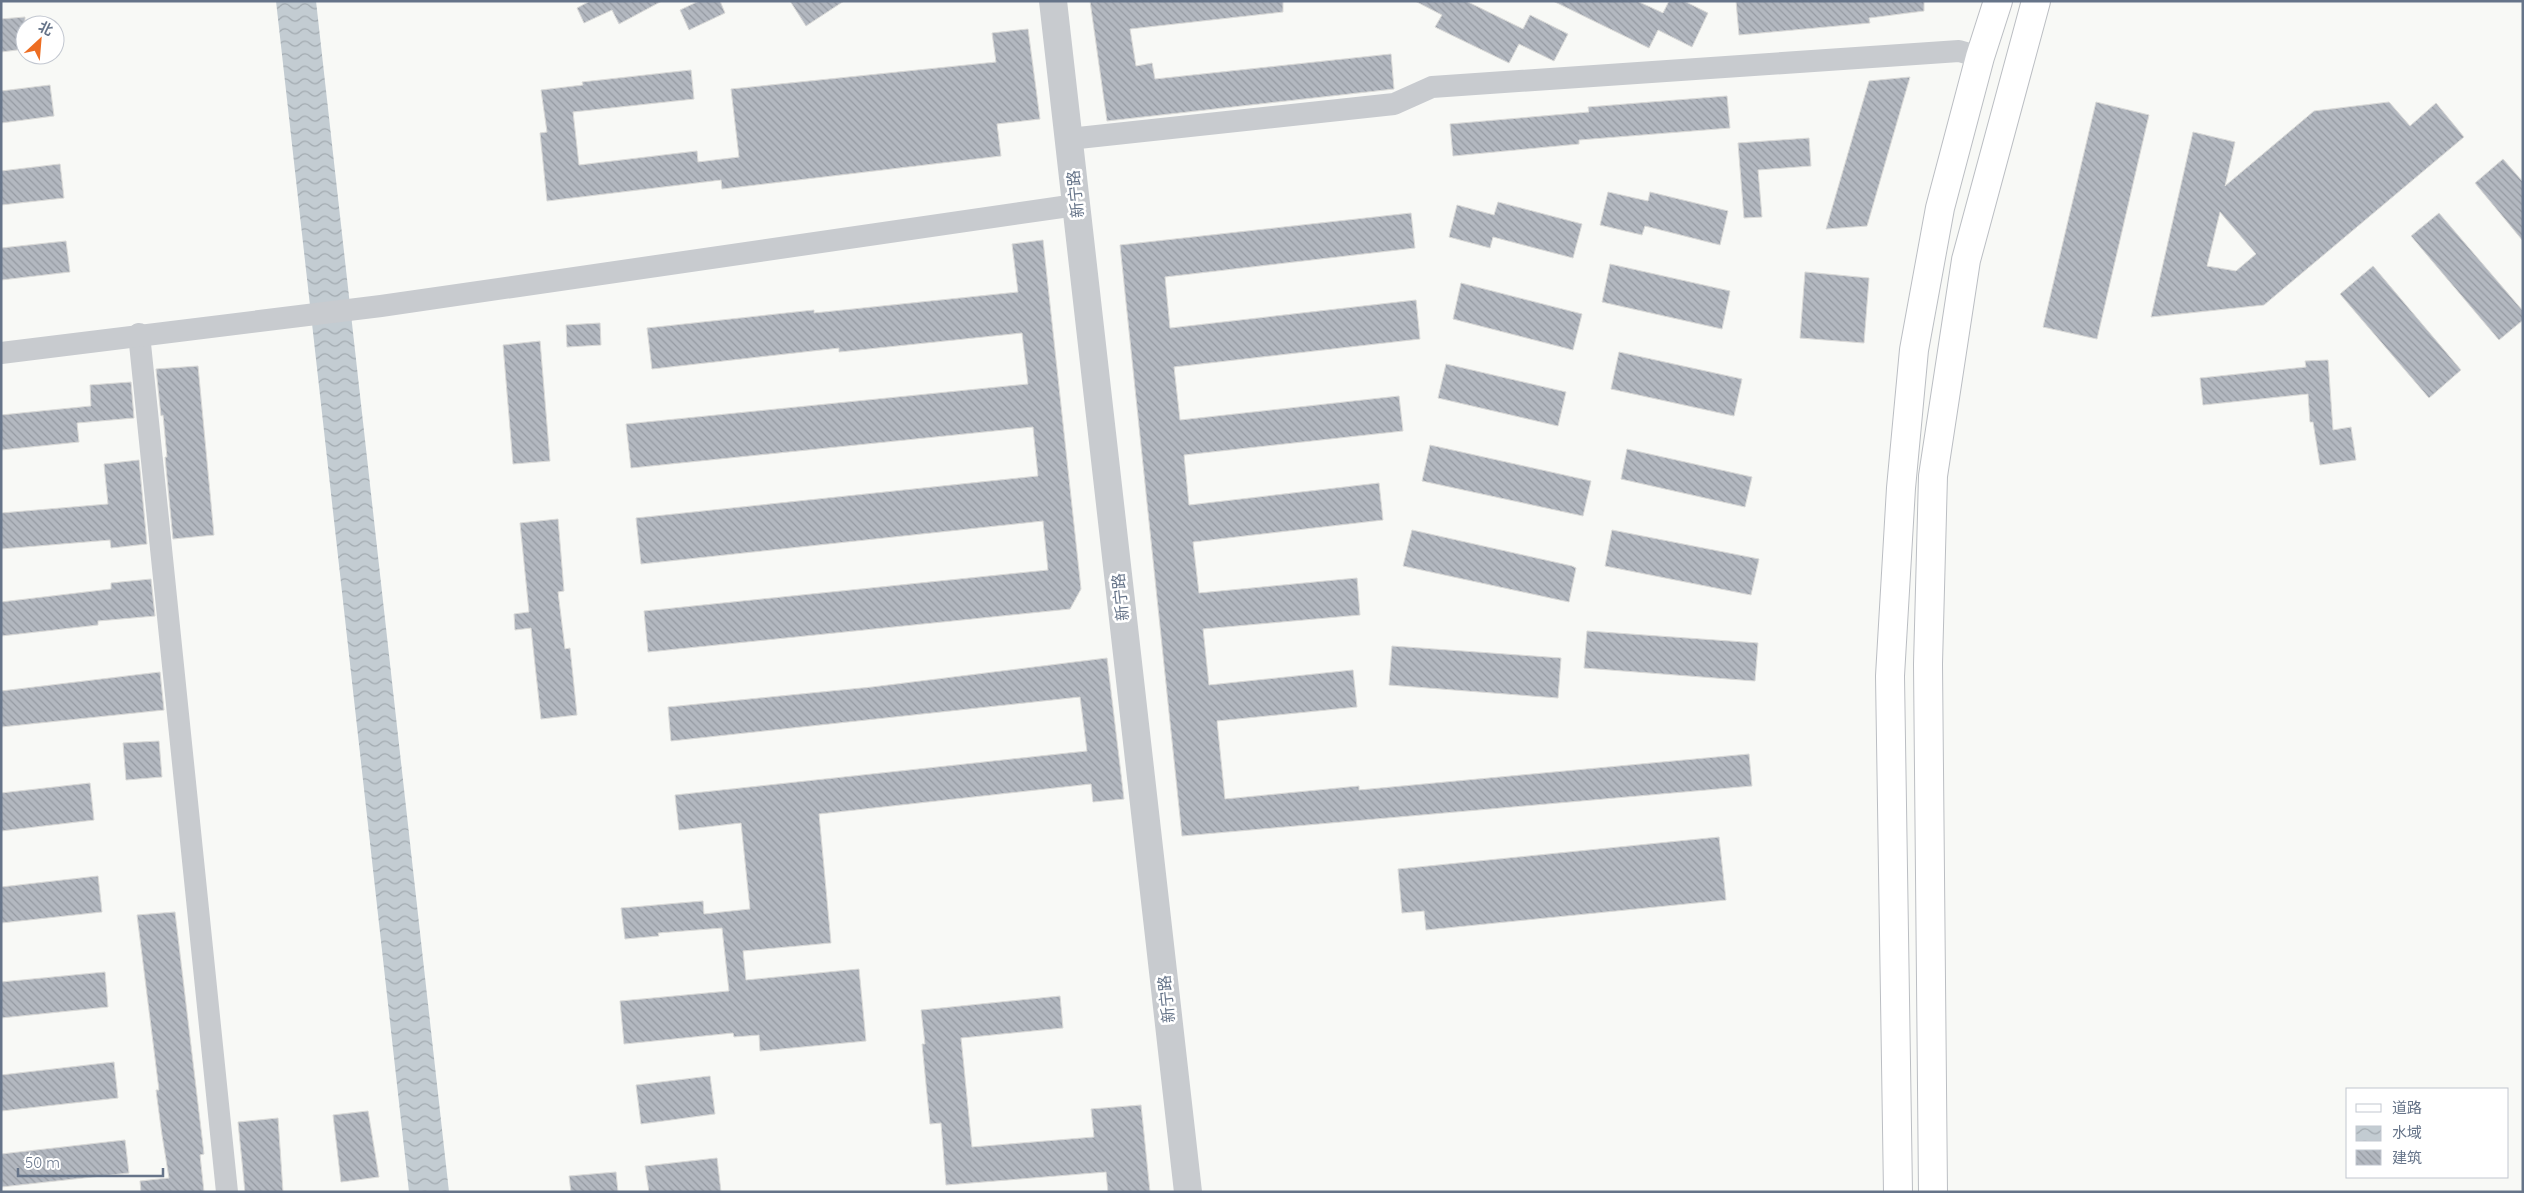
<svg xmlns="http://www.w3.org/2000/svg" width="2524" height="1193" viewBox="0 0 2524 1193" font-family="Quicksand,'Noto Sans SC',sans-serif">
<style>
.water{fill:url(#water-waves)}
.building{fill:url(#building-back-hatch);stroke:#dadad8;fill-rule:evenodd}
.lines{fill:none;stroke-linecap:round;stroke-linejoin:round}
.primary-casing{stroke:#bbbec3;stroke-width:30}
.minor{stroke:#c8cbcf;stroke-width:22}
.tertiary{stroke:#c8cbcf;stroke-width:28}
.primary{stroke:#fff;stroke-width:28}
.labels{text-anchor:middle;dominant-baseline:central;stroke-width:5;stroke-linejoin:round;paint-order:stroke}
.street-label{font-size:16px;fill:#667489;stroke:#fff}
</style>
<defs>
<pattern id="water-waves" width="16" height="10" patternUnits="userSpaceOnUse" patternTransform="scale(1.25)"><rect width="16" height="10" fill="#c3ccd2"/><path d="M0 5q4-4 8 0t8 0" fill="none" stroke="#a2aab0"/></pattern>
<pattern id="building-back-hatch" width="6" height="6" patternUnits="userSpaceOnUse" patternTransform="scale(1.25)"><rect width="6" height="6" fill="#b3b8c0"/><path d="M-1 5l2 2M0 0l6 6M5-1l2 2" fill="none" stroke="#959aa2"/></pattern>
</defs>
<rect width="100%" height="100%" fill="#f8f9f6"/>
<polygon class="water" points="276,1 316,1 449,1192 409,1192"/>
<g class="building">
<polygon points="590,1 662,1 619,24 612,10 584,23 577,8"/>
<polygon points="699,1 720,1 725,13 689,30 680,10"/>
<polygon points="790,1 844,1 806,26"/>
<polygon points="1090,1 1283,1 1283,12 1130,29 1136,66 1152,63 1155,79 1391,54 1394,89 1107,121"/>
<polygon points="1415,1 1466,1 1523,29 1530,15 1568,34 1554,61 1519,44 1509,63 1435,27 1442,15"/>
<polygon points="1553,1 1637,1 1663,13 1669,1 1684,1 1708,13 1692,47 1658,30 1649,48"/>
<polygon points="1736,1 1924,1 1924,11 1869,18 1870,23 1739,35"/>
<polygon points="25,17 25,49 1,52 1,19"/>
<polygon points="1028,29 1040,119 997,124 1001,156 722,189 721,180 547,201 540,133 547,132 541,90 583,85 582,82 691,70 694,99 573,112 579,165 697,151 698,162 739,157 731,89 996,62 992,33"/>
<polygon points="1910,77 1867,226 1826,229 1869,81"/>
<polygon points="50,85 54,116 1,123 1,91"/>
<polygon points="1727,96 1730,128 1579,140 1579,144 1453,156 1450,124 1589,112 1588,107"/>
<polygon points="2096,102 2149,115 2097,339 2043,327"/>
<path d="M2389,102L2410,126L2436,103L2464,137L2264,305L2151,317L2193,132L2235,142L2225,186L2314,111ZM2220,212L2256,254L2236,271L2207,266Z"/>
<polygon points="1809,138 1811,166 1758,170 1762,217 1744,218 1738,143"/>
<polygon points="2503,159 2523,182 2523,241 2475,183"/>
<polygon points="60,164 64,198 1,205 1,171"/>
<polygon points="1608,192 1648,201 1650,192 1728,211 1720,245 1645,226 1642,235 1600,225"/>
<polygon points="1498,202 1582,224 1573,258 1493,237 1490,248 1449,237 1457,205 1494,215"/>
<polygon points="1411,213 1415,248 1165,277 1170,328 1416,300 1420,339 1174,367 1180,420 1399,396 1403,431 1184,455 1189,505 1379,483 1383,520 1193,542 1199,593 1357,578 1360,615 1203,629 1209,685 1353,670 1357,707 1217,721 1225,799 1359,786 1359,790 1749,754 1752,786 1182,836 1120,245"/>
<polygon points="2439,213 2523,311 2523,320 2499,340 2411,236"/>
<polygon points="1043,240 1081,589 1070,609 648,652 644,611 1048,570 1043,521 641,564 636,518 1038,476 1033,427 631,468 626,424 1028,384 1022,333 839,352 839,348 652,369 647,328 814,310 814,313 1018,292 1012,244"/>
<polygon points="66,241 70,272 1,280 1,248"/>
<polygon points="1610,264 1730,291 1722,329 1602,302"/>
<polygon points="2373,266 2461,370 2429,398 2340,294"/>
<polygon points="1805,272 1869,278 1864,343 1800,338"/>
<polygon points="1461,283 1582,314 1573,350 1453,319"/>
<polygon points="600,323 601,345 567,347 566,325"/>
<polygon points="540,341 550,461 513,464 503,345"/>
<polygon points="1619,352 1742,379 1734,416 1611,389"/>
<polygon points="2328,360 2333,430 2351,427 2356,460 2320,465 2313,422 2310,422 2308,394 2203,405 2200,378 2306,367 2305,361"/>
<polygon points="1446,364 1566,392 1558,426 1438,398"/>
<polygon points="198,366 214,535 173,539 165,457 167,457 163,415 161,416 156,369"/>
<polygon points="131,382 134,418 77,423 79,442 1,450 1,415 91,406 90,385"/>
<polygon points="1430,445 1591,481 1583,516 1422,481"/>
<polygon points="1627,449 1752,477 1745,507 1621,479"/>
<polygon points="139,460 147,544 111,548 110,540 1,549 1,513 108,504 104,464"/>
<polygon points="558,519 564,591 558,592 565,649 570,648 577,715 541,719 531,628 515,630 514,614 529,612 520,523"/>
<polygon points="1412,530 1572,566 1576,568 1569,602 1403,566"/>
<polygon points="1612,530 1759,559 1751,595 1605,566"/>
<polygon points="151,579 155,616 98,621 98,625 1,636 1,602 111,589 111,583"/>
<polygon points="1587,631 1758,643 1755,681 1584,668"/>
<polygon points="1392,646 1561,658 1558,698 1389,685"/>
<polygon points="1107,658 1124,799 1093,802 1091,784 819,814 831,943 743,951 746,980 859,969 866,1041 760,1051 759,1035 734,1037 733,1033 624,1044 620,1001 729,991 722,928 658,933 659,936 625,939 621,908 703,901 704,914 750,909 741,823 679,830 675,795 1087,751 1080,697 671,741 668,707 872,687"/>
<polygon points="160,672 164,710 1,727 1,691"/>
<polygon points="159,741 162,777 126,780 123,743"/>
<polygon points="90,783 94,820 1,831 1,793"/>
<polygon points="1719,837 1726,900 1426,930 1424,911 1402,913 1398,869"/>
<polygon points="98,876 102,912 1,923 1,887"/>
<polygon points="175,912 204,1154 200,1155 204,1192 141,1192 140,1181 169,1178 162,1135 156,1090 159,1090 137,915"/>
<polygon points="105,972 108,1007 1,1018 1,982"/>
<polygon points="1060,996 1063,1028 961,1038 972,1147 1094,1137 1091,1109 1141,1105 1150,1192 1108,1192 1106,1172 946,1185 941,1123 930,1124 922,1044 925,1044 921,1010"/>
<polygon points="114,1062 118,1098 1,1111 1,1075"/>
<polygon points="710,1076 715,1114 641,1124 636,1085"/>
<polygon points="368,1111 379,1177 341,1182 333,1115"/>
<polygon points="278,1118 283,1192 245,1192 238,1122"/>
<polygon points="125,1140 129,1173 1,1187 1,1154"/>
<polygon points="717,1158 721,1192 649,1192 645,1166"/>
<polygon points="616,1172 618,1192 571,1192 569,1176"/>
</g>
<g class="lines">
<defs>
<g id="primary">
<polyline points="1898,1192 1890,676 1901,488 1914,350 1940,208 1980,57 1998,1"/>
<polyline points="1933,1192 1928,664 1933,476 1966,260 2036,1"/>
</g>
</defs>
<use href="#primary" class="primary-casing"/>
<g class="minor">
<polyline points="1069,139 1394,104 1432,87 1959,51 1980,57"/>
<polyline points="139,334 227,1192"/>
<polyline points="1,353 381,306 1076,205"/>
</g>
<polyline class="tertiary" points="1053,1 1188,1192"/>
<use href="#primary" class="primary"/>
</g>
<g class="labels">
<g class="street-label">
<text transform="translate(1075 194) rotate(-96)">新宁路</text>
<text transform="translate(1120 597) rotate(-96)">新宁路</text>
<text transform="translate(1166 999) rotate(-96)">新宁路</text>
</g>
</g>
<rect width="2524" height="1193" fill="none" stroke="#667489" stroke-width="5"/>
<rect x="2346" y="1088" width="162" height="90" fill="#ffffff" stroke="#c2c7d0"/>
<rect x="2356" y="1104" width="25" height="8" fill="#ffffff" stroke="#c2c7d0"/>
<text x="2392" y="1113" font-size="15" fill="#667489">道路</text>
<rect x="2356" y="1126" width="25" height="15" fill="url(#water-waves)" stroke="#c2c7d0"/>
<text x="2392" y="1138" font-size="15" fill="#667489">水域</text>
<rect x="2356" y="1150" width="25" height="15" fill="url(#building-back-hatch)" stroke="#c2c7d0"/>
<text x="2392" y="1163" font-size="15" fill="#667489">建筑</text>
<g transform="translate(40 40) rotate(26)"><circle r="24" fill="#ffffff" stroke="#c2c7d0"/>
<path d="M0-4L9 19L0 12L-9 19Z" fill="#ed6d22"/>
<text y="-8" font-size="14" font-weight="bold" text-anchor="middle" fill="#667489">北</text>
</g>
<path d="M18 1168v8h145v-8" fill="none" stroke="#667489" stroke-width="2.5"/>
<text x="25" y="1168" font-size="15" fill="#667489" stroke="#ffffff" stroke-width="4" paint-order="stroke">50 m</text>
</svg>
